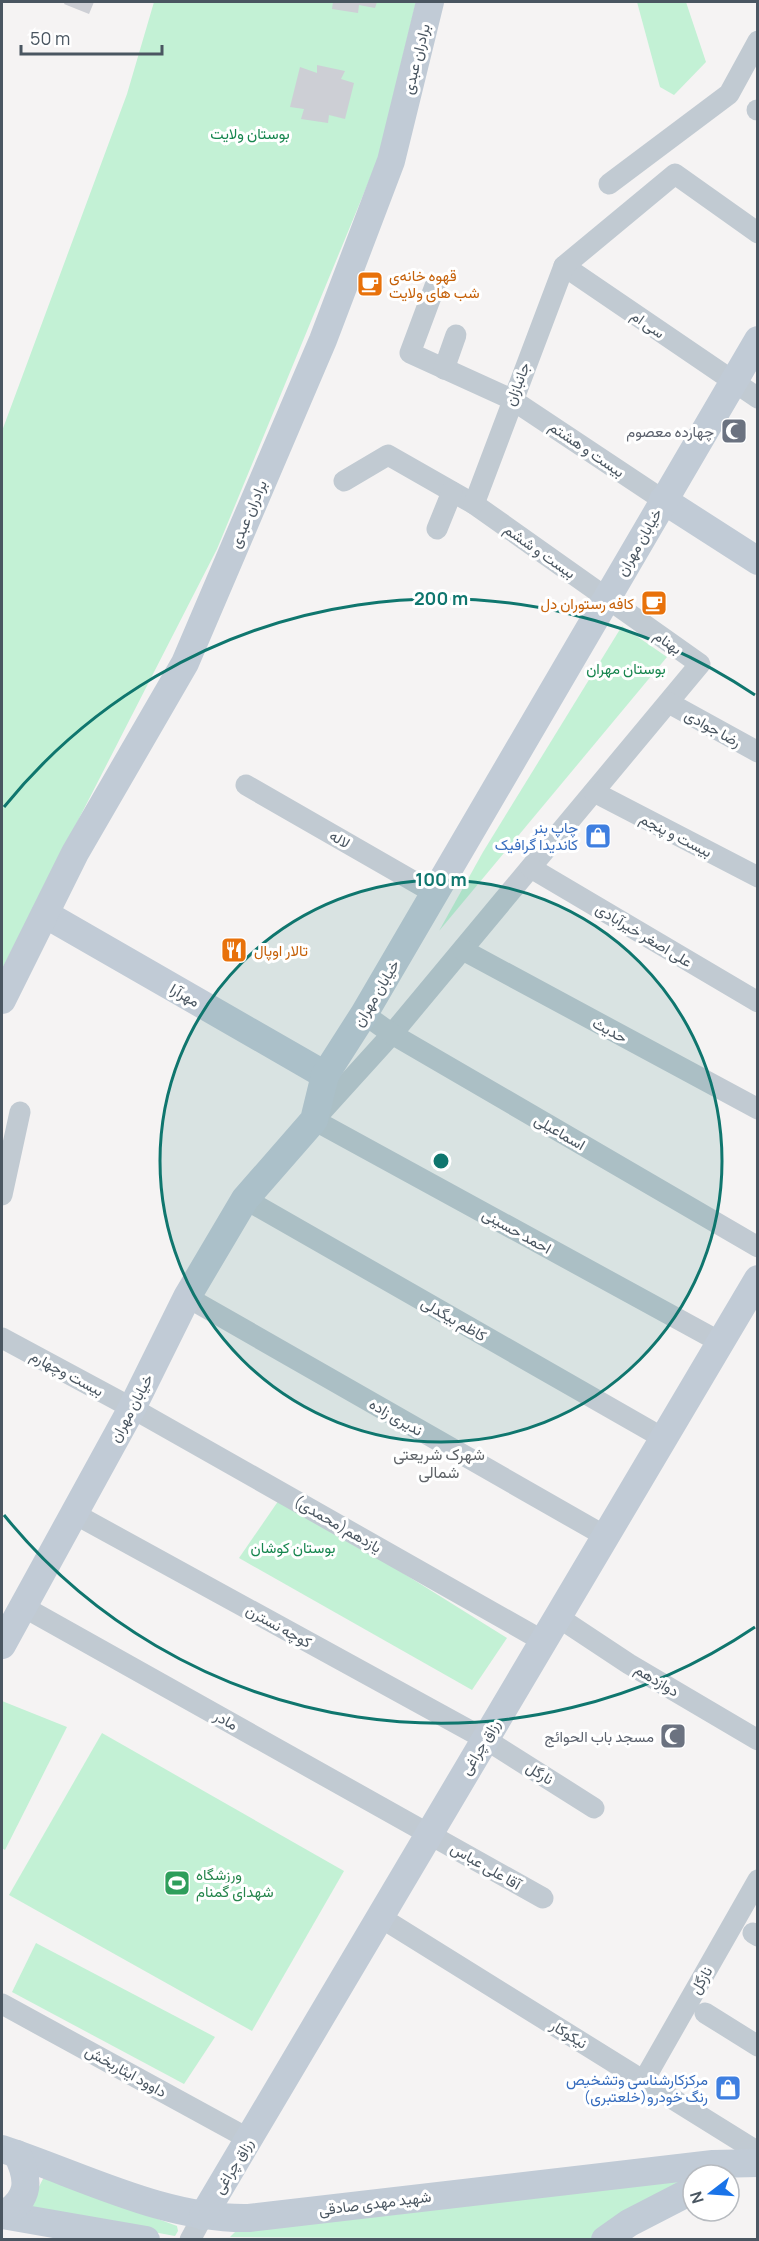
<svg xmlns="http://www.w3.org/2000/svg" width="759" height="2241" viewBox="0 0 759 2241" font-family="Manrope,Vazirmatn,sans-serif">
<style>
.green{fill:#c3f1d5}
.building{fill:#cdcfd5}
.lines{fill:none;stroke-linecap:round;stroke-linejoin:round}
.street{stroke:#c1cad2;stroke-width:21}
.secondary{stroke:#c1cbd6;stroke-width:28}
.ring{fill:none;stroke:#0f766e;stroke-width:3}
.labels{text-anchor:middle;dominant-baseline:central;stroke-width:6;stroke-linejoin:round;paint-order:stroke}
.street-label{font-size:15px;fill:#4a5661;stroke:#fff}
.park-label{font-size:15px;fill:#17864f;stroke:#fff}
.food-label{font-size:15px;fill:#c56008;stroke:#fff;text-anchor:start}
.worship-label{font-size:15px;fill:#5b616d;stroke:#fff;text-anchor:end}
.shop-label{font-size:15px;fill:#366cbe;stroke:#fff;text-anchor:end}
.leisure-label{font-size:15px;fill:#27864d;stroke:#fff;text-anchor:start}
.neighbourhood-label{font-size:16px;fill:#5f6368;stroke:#fff}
.centre{fill:#0f766e;stroke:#fff;stroke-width:3}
.ring-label{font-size:18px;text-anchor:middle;font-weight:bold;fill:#0f766e;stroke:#fff;stroke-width:6;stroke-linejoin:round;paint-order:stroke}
</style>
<rect width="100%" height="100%" fill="#f5f3f3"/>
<g class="green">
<polygon points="154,2 416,2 378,159 217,549 2,969 2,431 127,94"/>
<polygon points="637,2 686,2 706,62 674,95 660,87"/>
<polygon points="622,626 667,657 439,931 483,852"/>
<polygon points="281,1497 507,1638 472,1690 239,1558"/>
<polygon points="2,1701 67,1727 5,1850 2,1848"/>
<polygon points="102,1733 344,1871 252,2031 9,1895"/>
<polygon points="36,1943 215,2037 184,2084 12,1992"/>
<polygon points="44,2177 177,2226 178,2231 175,2236 34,2210 31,2202"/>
<polygon points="693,2179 592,2239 230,2237 237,2230"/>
</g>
<g class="building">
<polygon points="65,2 94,2 89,14 64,4"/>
<polygon points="333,2 377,2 375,8 359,5 358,13 332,9"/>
<polygon points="317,65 345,71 341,79 354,83 345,119 329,115 328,123 301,119 304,109 290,107 300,67 317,73"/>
</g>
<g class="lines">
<g class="street">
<polyline points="757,110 758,110"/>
<polyline points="609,184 729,94 758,41"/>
<polyline points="564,266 758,398"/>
<polyline points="435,286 410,353 511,399 663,500"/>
<polyline points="444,369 456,335"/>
<polyline points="344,481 388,455 474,504 700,664 392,1034 314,1120 720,1342"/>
<polyline points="474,504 564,266 675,174 758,233"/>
<polyline points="437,529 452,492"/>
<polyline points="669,703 758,752"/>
<polyline points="246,785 434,893"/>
<polyline points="594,792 758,877"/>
<polyline points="531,868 758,1002"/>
<polyline points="463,950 758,1109"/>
<polyline points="364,1014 392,1034 758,1247"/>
<polyline points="2,1195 20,1112"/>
<polyline points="245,1199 663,1438"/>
<polyline points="187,1297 605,1536"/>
<polyline points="2,1338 132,1408 543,1641"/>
<polyline points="73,1513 485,1739 594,1808"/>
<polyline points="22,1606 543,1898"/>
<polyline points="558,1617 629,1664 758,1740"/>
<polyline points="380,1917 758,2152"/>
<polyline points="753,1933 758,1936"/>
<polyline points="2,2004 249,2139"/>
<polyline points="705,2013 758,2046"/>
<polyline points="644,2080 758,1880"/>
<polyline points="190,2240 203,2216"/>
</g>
<g class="secondary">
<polyline points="663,500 758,561"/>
<polyline points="45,914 325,1075"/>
<polyline points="2,1000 75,853 185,663 323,340 391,161 430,2"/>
<polyline points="2,1645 132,1408 187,1297 245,1199 314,1120 325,1075 364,1014 758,340"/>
<path d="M2,2149C81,2175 165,2220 249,2218L713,2164L758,2163"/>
<polyline points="2,2215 146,2240"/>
<path d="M3,2215C30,2199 30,2180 17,2154"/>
<polyline points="203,2216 758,1279"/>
<polyline points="605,2240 629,2223 693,2190"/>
</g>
</g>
<circle cx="441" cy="1161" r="281" fill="#0f766e" fill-opacity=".12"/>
<g class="ring">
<circle cx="441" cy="1161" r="281"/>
<path d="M755 1627A562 562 0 0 1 4 1515M4 807A562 562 0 0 1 755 695"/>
</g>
<defs>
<symbol id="cafe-square" viewBox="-11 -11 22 22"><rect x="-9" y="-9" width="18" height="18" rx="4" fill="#e8710a" stroke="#fff"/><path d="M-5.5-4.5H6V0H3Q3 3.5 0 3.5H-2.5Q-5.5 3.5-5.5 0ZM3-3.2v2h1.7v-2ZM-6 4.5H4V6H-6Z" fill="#fff"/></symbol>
<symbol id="mosque-square" viewBox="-11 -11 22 22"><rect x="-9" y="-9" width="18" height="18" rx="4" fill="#6b7280" stroke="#fff"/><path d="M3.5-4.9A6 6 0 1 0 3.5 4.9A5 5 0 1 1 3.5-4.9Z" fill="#fff"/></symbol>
<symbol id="shop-square" viewBox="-11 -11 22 22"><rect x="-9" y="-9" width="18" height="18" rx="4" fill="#3f7fe0" stroke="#fff"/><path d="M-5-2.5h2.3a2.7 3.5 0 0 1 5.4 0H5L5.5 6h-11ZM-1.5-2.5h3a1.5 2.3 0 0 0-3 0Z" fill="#fff"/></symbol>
<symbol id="restaurant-square" viewBox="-11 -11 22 22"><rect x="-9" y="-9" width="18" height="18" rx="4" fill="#e8710a" stroke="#fff"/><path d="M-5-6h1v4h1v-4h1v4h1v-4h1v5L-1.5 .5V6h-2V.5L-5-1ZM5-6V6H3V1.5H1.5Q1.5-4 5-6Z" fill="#fff"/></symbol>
<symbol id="stadium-square" viewBox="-11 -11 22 22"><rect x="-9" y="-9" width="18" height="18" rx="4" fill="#2e9e5b" stroke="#fff"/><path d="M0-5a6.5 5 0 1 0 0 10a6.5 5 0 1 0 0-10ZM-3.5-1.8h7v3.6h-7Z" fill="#fff"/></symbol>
</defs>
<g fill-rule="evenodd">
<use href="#cafe-square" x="355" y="269" width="30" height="30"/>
<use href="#mosque-square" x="719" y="416" width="30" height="30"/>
<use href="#cafe-square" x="639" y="588" width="30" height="30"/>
<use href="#shop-square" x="583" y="821" width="30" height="30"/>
<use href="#restaurant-square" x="219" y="935" width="30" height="30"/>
<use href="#mosque-square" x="658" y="1721" width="30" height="30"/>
<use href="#stadium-square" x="162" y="1868" width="30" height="30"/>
<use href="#shop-square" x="713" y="2073" width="30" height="30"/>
</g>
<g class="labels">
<g class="street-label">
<text transform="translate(416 59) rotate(-76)">برادران عبدی</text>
<text transform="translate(648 324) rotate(35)">سی ام</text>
<text transform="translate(517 384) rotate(-69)">جانبازان</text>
<text transform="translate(587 449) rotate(34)">بیست و هشتم</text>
<text transform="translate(248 514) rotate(-67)">برادران عبدی</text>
<text transform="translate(639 542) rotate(-60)">خیابان مهران</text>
<text transform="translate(540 551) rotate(35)">بیست و ششم</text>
<text transform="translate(668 642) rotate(35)">بهنام</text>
<text transform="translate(713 728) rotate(29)">رضا جوادی</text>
<text transform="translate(676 835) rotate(27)">بیست و پنجم</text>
<text transform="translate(340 839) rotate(30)">لاله</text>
<text transform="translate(644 935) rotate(31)">علی اصغر خیرآبادی</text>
<text transform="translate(376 993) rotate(-59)">خیابان مهران</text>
<text transform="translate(185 995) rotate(30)">مهرآرا</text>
<text transform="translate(610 1030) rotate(28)">حدیث</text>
<text transform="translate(560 1132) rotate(30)">اسماعیلی</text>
<text transform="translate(517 1231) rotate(29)">احمد حسینی</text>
<text transform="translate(454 1319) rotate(30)">کاظم بیگدلی</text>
<text transform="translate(67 1373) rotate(28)">بیست وچهارم</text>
<text transform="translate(131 1408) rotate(-62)">خیابان مهران</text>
<text transform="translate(396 1417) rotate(30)">ندیری زاده</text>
<text transform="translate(338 1524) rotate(30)">یازدهم(محمدی)</text>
<text transform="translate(279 1626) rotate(29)">کوچه نسترن</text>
<text transform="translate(657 1680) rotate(31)">دوازدهم</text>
<text transform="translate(226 1720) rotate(29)">مادر</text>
<text transform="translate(480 1747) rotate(-59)">رزاق چراغی</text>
<text transform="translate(540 1773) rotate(32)">نارگل</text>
<text transform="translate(486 1866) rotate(30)">آقا علی عباس</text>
<text transform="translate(701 1980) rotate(-60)">نازگل</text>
<text transform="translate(569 2034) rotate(32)">نیکوکار</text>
<text transform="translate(126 2071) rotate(29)">داوود ایثاربخش</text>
<text transform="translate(233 2166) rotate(-59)">رزاق چراغی</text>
<text transform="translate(375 2203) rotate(-7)">شهید مهدی صادقی</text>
</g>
<g class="park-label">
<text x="250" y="133">بوستان ولایت</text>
<text x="626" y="668">بوستان مهران</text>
<text x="293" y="1547">بوستان کوشان</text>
</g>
<g class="food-label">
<text x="389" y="275">قهوه خانه‌ی<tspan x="389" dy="17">شب های ولایت</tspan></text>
<text x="634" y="603" text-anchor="end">کافه رستوران دل</text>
<text x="254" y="950">تالار اوپال</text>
</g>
<g class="worship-label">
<text x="714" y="431">چهارده معصوم</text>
<text x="654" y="1736">مسجد باب الحوائج</text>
</g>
<g class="shop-label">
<text x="578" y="827">چاپ بنر<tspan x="578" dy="17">کاندیدا گرافیک</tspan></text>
<text x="708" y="2079">مرکزکارشناسی وتشخیص<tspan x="708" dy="17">رنگ خودرو(خلعتبری)</tspan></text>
</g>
<g class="leisure-label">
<text x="196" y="1874">ورزشگاه<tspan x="196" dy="17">شهدای گمنام</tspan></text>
</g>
<g class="neighbourhood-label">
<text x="439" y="1454">شهرک شریعتی<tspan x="439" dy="18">شمالی</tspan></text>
</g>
</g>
<circle cx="441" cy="1161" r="9" class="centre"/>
<g class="ring-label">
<text x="441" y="605">200 m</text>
<text x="441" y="886">100 m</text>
</g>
<rect width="759" height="2241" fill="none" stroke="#4a5661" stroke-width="6"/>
<g transform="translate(711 2193) rotate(253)"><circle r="28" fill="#ffffff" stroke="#b7bbc0" stroke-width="1.5"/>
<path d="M0-4.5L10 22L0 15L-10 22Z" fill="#1a73e8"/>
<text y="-9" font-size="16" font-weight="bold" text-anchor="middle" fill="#4a5661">N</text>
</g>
<path d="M21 45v9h141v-9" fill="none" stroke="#4a5661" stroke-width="3"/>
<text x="30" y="45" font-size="18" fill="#4a5661" stroke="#ffffff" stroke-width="4.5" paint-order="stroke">50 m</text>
</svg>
